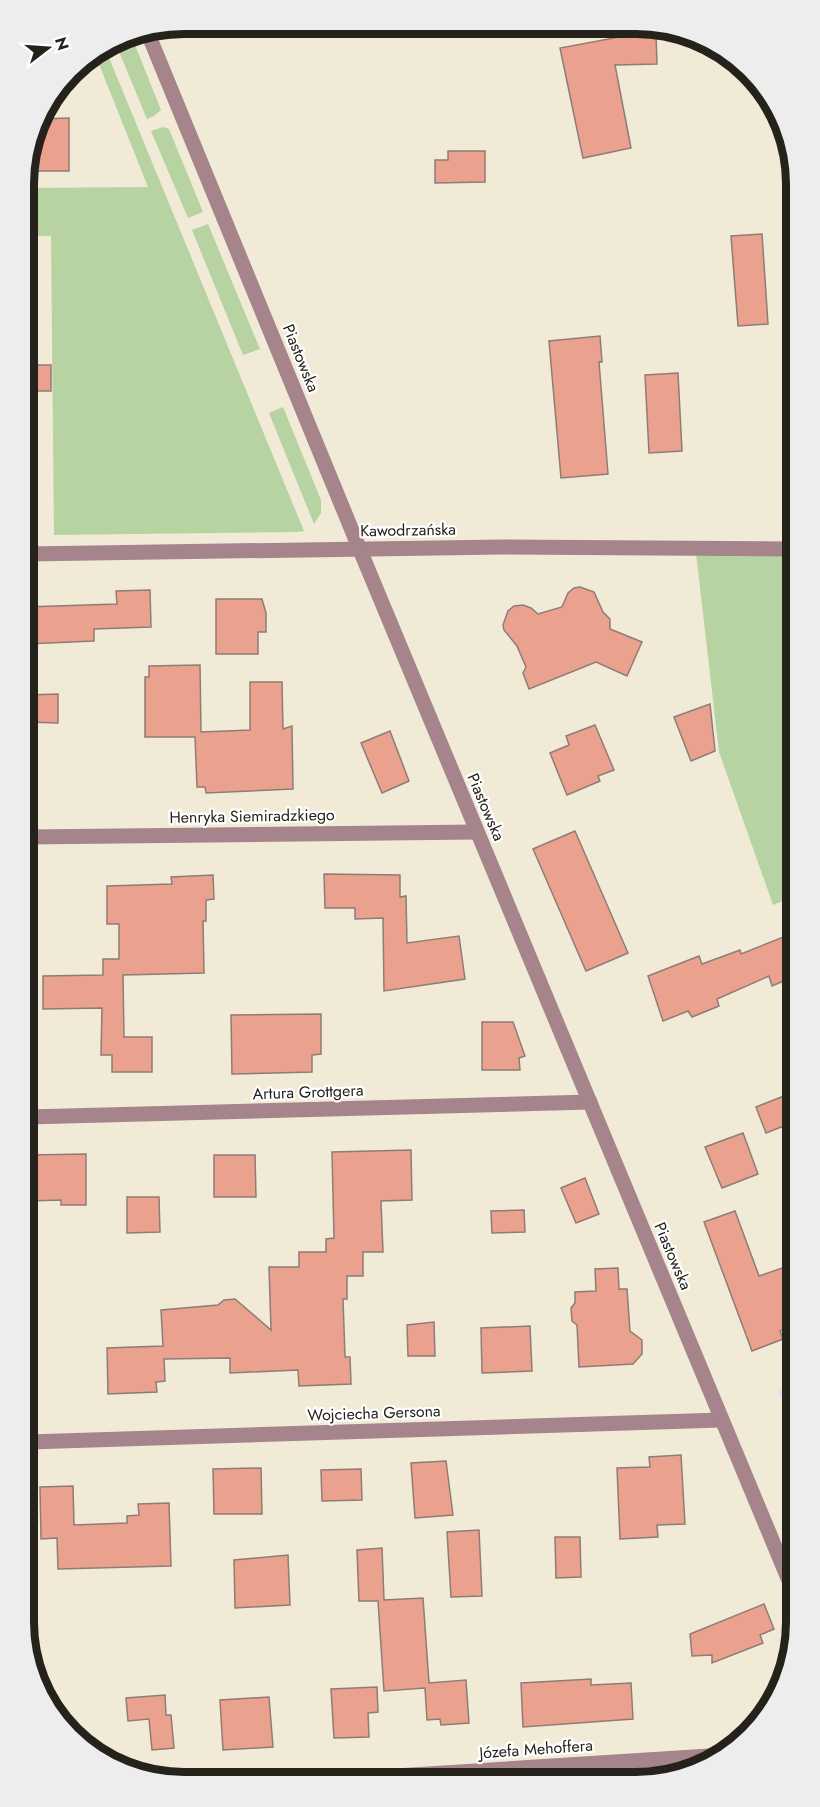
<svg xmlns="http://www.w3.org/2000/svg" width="820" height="1807" viewBox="0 0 820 1807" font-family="Jost,sans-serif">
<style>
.industrial{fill:#ecdaeb}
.green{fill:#b8d3a2}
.building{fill:#eaa28e;stroke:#8f7c76;stroke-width:1.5}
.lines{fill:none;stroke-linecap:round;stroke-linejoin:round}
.minor{stroke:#a5858b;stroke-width:15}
.tertiary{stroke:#a5858b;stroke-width:15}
.labels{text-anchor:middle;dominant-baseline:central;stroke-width:4.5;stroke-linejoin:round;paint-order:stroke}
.street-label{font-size:16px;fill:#25221c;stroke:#fff}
.rim{fill:none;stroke:#25221c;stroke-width:8}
</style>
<rect width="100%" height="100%" fill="#f1ead7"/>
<polygon class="industrial" points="795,1374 795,1432 778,1392"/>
<g class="green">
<polygon points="131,35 161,110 154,116 147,119 115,42"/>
<polygon points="105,48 304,531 297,532 54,535 51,236 25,236 24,188 148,187 95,54"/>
<polygon points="163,127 169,129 203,212 188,218 151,131"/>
<polygon points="208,224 260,349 243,355 192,230"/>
<polygon points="283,407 321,500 321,513 314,524 269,413"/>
<polygon points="696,553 792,556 793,897 773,905 719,752"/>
</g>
<g class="building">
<polygon points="630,35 656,35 657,64 615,65 631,148 583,158 560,48"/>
<polygon points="69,118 69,171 25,171 39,119"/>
<polygon points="448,151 485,151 485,182 435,183 435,160 448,160"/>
<polygon points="762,234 768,324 738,326 731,236"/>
<polygon points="600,336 602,362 599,362 608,474 561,478 549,341"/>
<rect x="25" y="365" width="26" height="26"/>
<polygon points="678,373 682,451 649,453 645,375"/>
<polygon points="580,587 594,592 603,612 610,619 610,629 642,642 627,676 596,662 529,689 523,673 526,667 517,646 504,630 503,625 508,611 514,606 523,605 531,608 538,614 562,607 568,593 574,588"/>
<polygon points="150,590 151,627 94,629 94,641 26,644 26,607 117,604 116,591"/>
<polygon points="216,599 262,599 266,613 266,632 258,632 258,654 216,654"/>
<polygon points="200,665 201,732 250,730 250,682 282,682 283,729 292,726 293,789 206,793 205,787 197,787 195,737 145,737 145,677 149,677 149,666"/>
<polygon points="58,694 58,723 26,722 26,695"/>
<polygon points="710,704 715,751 691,761 674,717"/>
<polygon points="595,725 614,770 598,776 600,781 567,795 550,753 569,745 566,736"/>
<polygon points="390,731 409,781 382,793 361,743"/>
<polygon points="575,831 628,953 586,971 533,849"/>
<polygon points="324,874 400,875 400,897 406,896 407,943 459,936 465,979 384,991 383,918 355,919 355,908 325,908"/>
<polygon points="213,875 214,899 206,900 206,921 203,921 204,973 123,975 124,1037 152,1037 152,1072 112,1072 112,1055 101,1055 102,1008 43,1009 43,976 103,975 103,959 119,959 119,924 107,924 107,886 172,884 171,877"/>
<polygon points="793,933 793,977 772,986 769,976 717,999 719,1006 692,1017 688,1011 663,1021 648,976 699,956 702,964 740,950 741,954"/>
<polygon points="321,1014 321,1054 312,1055 312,1072 232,1074 231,1015"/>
<polygon points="482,1022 513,1022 525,1056 519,1058 520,1070 482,1070"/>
<polygon points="789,1094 794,1107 794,1122 766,1133 756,1107"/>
<polygon points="743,1133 758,1174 722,1188 705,1147"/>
<polygon points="411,1150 412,1200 381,1201 383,1252 363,1252 363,1276 347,1276 347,1299 343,1299 345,1357 350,1357 351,1384 299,1386 298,1370 230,1373 230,1358 164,1359 165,1381 156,1382 157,1392 108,1394 107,1348 163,1346 161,1310 218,1305 224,1300 235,1299 271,1330 269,1267 299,1267 299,1252 326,1252 326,1239 334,1238 332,1152"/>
<polygon points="86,1154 86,1205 61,1205 61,1200 28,1201 28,1155"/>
<polygon points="214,1155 255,1155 256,1197 214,1197"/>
<polygon points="585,1178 599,1214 576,1223 561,1188"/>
<polygon points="127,1197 159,1197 160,1232 127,1233"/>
<polygon points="524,1210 525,1232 492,1233 491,1211"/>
<polygon points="735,1211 759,1276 794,1264 795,1326 780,1331 783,1339 752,1351 704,1222"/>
<polygon points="618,1268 619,1289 627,1289 630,1331 642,1340 642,1354 633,1364 579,1367 577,1325 572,1321 571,1308 575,1303 575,1292 596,1291 595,1269"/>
<polygon points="434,1322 435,1356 408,1356 407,1325"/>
<polygon points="530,1326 532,1371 482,1373 481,1328"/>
<polygon points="681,1455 685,1524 657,1525 658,1537 620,1539 617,1468 650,1467 649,1457"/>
<polygon points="446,1461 453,1515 415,1518 411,1463"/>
<polygon points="261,1468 262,1514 214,1514 213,1469"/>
<polygon points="361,1469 362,1500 322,1501 321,1470"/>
<polygon points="73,1486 74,1525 127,1523 127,1516 139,1515 138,1504 169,1503 171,1566 58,1569 57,1538 41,1539 40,1487"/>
<polygon points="479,1530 482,1596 451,1597 447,1532"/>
<polygon points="555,1537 580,1537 581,1577 556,1578"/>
<polygon points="382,1548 384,1600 423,1598 429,1683 466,1680 469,1723 441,1725 440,1719 427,1720 425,1688 384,1691 378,1601 359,1601 357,1550"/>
<polygon points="288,1555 290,1605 235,1608 234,1560"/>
<polygon points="764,1604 774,1629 760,1635 763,1643 712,1663 712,1655 692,1656 690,1634"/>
<polygon points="591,1679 591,1685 631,1683 633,1719 523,1727 521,1683"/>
<polygon points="377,1687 378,1712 368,1713 369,1737 334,1738 331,1689"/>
<polygon points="165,1695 166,1715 171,1715 174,1748 152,1750 149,1719 128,1721 126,1698"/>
<polygon points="269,1697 273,1747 223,1750 220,1700"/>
</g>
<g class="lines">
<g class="minor">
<polyline points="26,554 502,547 792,549"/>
<polyline points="27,837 477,832"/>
<polyline points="28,1117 590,1102"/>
<polyline points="29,1442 721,1420"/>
<polyline points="349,1779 725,1755"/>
</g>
<polyline class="tertiary" points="147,31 360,550 795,1595"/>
</g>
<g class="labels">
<g class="street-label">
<text transform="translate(301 358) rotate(68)">Piastowska</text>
<text transform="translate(408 530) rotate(-1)">Kawodrzańska</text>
<text transform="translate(486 807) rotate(67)">Piastowska</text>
<text transform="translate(252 816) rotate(-1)">Henryka Siemiradzkiego</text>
<text transform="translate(308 1092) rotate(-2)">Artura Grottgera</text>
<text transform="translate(673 1256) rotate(67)">Piastowska</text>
<text transform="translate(374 1413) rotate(-2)">Wojciecha Gersona</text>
<text transform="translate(536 1749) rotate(-4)">Józefa Mehoffera</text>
</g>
</g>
<path d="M0 0H820V1807H0ZM184 34H636A150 150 0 0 1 786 184V1622A150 150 0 0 1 636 1772H184A150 150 0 0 1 34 1622V184A150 150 0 0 1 184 34Z" fill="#eeeded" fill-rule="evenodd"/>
<path class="rim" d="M184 34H636A150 150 0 0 1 786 184V1622A150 150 0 0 1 636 1772H184A150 150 0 0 1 34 1622V184A150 150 0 0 1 184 34Z"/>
<g transform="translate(48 48) rotate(73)" stroke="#ffffff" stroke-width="4.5" paint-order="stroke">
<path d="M0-4.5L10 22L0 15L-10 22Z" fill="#25221c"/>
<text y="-9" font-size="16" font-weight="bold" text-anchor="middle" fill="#25221c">N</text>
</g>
</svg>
